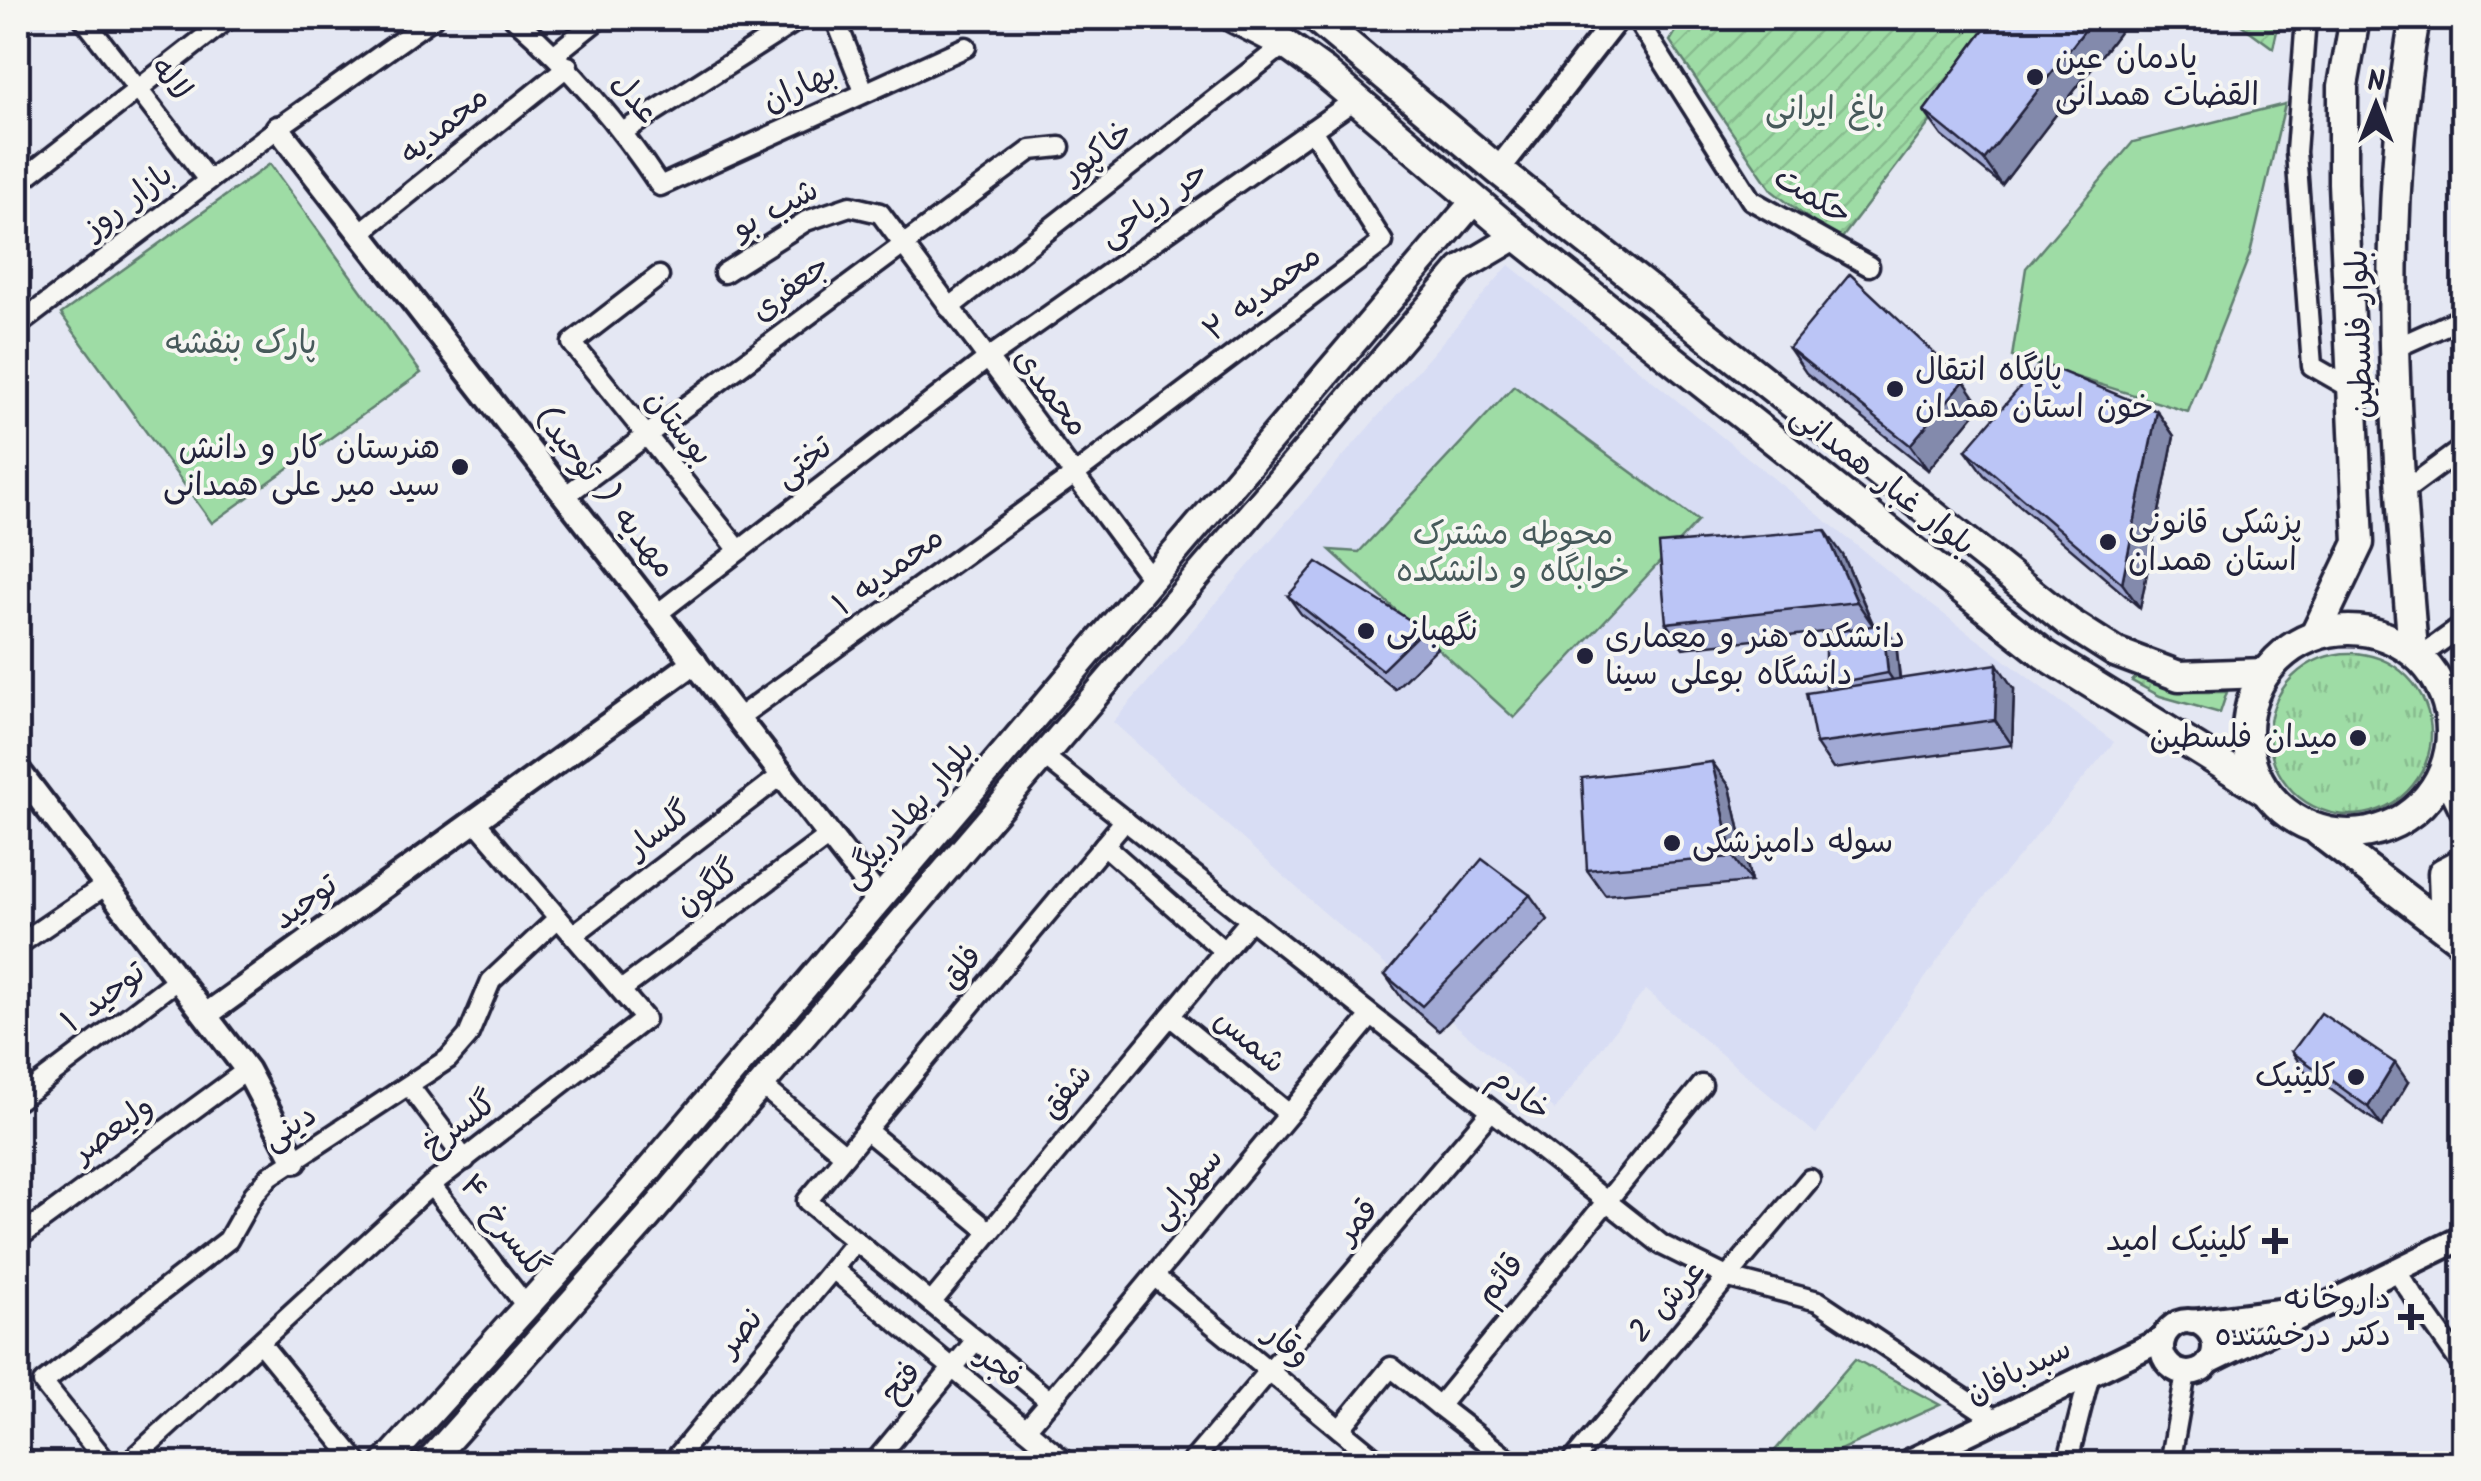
<svg xmlns="http://www.w3.org/2000/svg" width="2481" height="1481" viewBox="0 0 2481 1481" font-family="Kalam,'Playpen Sans Arabic',sans-serif">
<style>
.built{fill:#d8ddf4}
.grass{fill:url(#grass-tufts);stroke:#607f70;stroke-width:2.5}
.park{fill:#9edca5;stroke:#607f70;stroke-width:2.5}
.garden{fill:url(#garden-furrows);stroke:#607f70;stroke-width:2.5}
.lines{fill:none;stroke-linecap:round;stroke-linejoin:round}
.minor-casing{stroke:#22223b;stroke-width:25}
.tertiary-casing{stroke:#22223b;stroke-width:30}
.secondary-casing{stroke:#22223b;stroke-width:32}
.primary-casing{stroke:#22223b;stroke-width:35}
.minor{stroke:#f6f6f2;stroke-width:18}
.tertiary{stroke:#f6f6f2;stroke-width:22}
.secondary{stroke:#f6f6f2;stroke-width:25}
.primary{stroke:#f6f6f2;stroke-width:28}
.wall{fill:#a1a9d4;stroke:#22223b;stroke-width:2.5}
.shaded-wall{fill:#838aac;stroke:#22223b;stroke-width:2.5}
.building{fill:#bbc5f6;stroke:#22223b;stroke-width:2.5}
.poi-dot{fill:#22223b;stroke:#f6f6f2;stroke-width:4}
.labels{text-anchor:middle;dominant-baseline:central;stroke-width:8;stroke-linejoin:round;paint-order:stroke}
.poi-label{font-size:32px;fill:#22223b;stroke:#f6f6f2;text-anchor:start}
.street-label{font-size:32px;fill:#22223b;stroke:#f6f6f2}
.park-label{font-size:32px;fill:#475a5b;stroke:#f6f6f2}
</style>
<defs>
<pattern id="grass-tufts" width="24" height="20" patternUnits="userSpaceOnUse" patternTransform="scale(2.5)"><rect width="24" height="20" fill="#9edca5"/><path d="M3 7l-1-3M5 7V3M7 7l1-3M15 17l-1-3M17 17v-4M19 17l1-3" fill="none" stroke="#88bc8f"/></pattern>
<pattern id="garden-furrows" width="10" height="10" patternUnits="userSpaceOnUse" patternTransform="scale(2.5)"><rect width="10" height="10" fill="#9edca5"/><path d="M-1 1l2-2M0 10L10 0M9 11l2-2" fill="none" stroke="#88bc8f"/></pattern>
</defs>
<rect width="100%" height="100%" fill="#e4e7f3"/>
<filter id="ink" filterUnits="userSpaceOnUse"><feTurbulence type="fractalNoise" baseFrequency=".01" numOctaves="2"/><feDisplacementMap in="SourceGraphic" scale="20" xChannelSelector="R" yChannelSelector="G"/><feConvolveMatrix kernelMatrix="1 2 1 2 8 2 1 2 1" color-interpolation-filters="sRGB"/></filter>
<g filter="url(#ink)">
<polygon class="built" points="1509,265 1913,591 2114,742 1968,917 1816,1134 1645,990 1555,1110 1319,908 1113,722"/>
<g class="grass">
<circle cx="2350" cy="734" r="81"/>
<polygon points="2136,676 2187,692 2227,692 2220,713 2160,696 2132,681"/>
<polygon points="1855,1359 1940,1405 1811,1463 1764,1463"/>
</g>
<g class="park">
<polygon points="2285,104 2250,254 2188,412 2012,357 2026,268 2133,142"/>
<polygon points="270,164 421,373 212,523 61,314"/>
<polygon points="1514,386 1698,521 1514,718 1330,550 1359,552"/>
</g>
<g class="garden">
<polygon points="1684,18 2015,18 1977,60 1839,242 1772,191 1670,41"/>
<polygon points="2232,18 2280,18 2273,48"/>
</g>
<g class="lines">
<defs>
<g id="minor">
<polyline points="83,18 208,180"/>
<path d="M514,18C571,68 618,122 660,186L966,47"/>
<polyline points="835,18 864,91"/>
<polyline points="1636,18 1751,200 1869,266"/>
<polyline points="2306,18 2296,152 2312,366 2354,390"/>
<polyline points="555,54 600,18"/>
<polyline points="624,131 801,18"/>
<polyline points="18,183 229,18"/>
<polyline points="360,233 568,66"/>
<polyline points="724,273 806,221 850,206 880,213 1151,578"/>
<polyline points="659,276 572,343 739,550"/>
<polyline points="949,308 1285,44"/>
<polyline points="18,325 278,128 433,18"/>
<polyline points="2395,348 2464,317"/>
<polyline points="2403,492 2464,447"/>
<polyline points="565,496 1031,150 1060,147"/>
<polyline points="657,614 987,359 1356,99"/>
<polyline points="2419,657 2464,625"/>
<polyline points="738,718 1074,475 1383,242 1312,130"/>
<polyline points="1042,755 1662,1245 1729,1278 1818,1301 1995,1419"/>
<polyline points="18,804 35,793"/>
<polyline points="1104,845 1224,951"/>
<polyline points="573,935 782,775"/>
<polyline points="18,945 106,885"/>
<polyline points="621,990 830,835"/>
<polyline points="1170,1016 1289,1114"/>
<polyline points="760,1084 845,1155"/>
<polyline points="410,1087 465,1160"/>
<polyline points="18,1100 178,979"/>
<polyline points="866,1130 990,1232"/>
<polyline points="431,1185 527,1307"/>
<polyline points="18,1238 247,1070"/>
<polyline points="833,1269 1026,1429 1050,1401 807,1201 1125,820"/>
<polyline points="2396,1271 2464,1368"/>
<polyline points="1154,1276 1382,1464"/>
<polyline points="931,1303 1250,920"/>
<polyline points="261,1344 359,1464"/>
<polyline points="1050,1401 1371,1016"/>
<polyline points="1439,1406 1514,1464"/>
<polyline points="1026,1429 1068,1464"/>
<polyline points="1340,1429 1391,1367 1439,1406 1702,1085"/>
<polyline points="108,1464 43,1383 228,1240 254,1194 270,1176 448,1059 468,1036 491,981 558,918"/>
<polyline points="127,1464 431,1185 645,1019 476,822"/>
<polyline points="671,1464 856,1241"/>
<polyline points="873,1464 976,1340"/>
<polyline points="1190,1464 1491,1111"/>
<polyline points="1570,1464 1810,1179"/>
<polyline points="2067,1464 2090,1374"/>
<polyline points="2170,1464 2186,1373"/>
</g>
<g id="tertiary">
<polyline points="278,128 879,899"/>
<polyline points="1498,170 1617,18"/>
<polyline points="18,770 247,1070 295,1161"/>
<polyline points="206,1015 695,662"/>
<circle cx="2188" cy="1347" r="26"/>
<polyline points="2192,1322 2310,1307"/>
<polyline points="2209,1362 2464,1237"/>
<polyline points="1904,1464 2163,1339"/>
</g>
<g id="secondary">
<polyline points="18,1460 25,1464"/>
<polyline points="384,1464 624,1199 1474,201"/>
<polyline points="427,1464 647,1218 1461,269 1517,236"/>
</g>
<g id="primary">
<polyline points="1234,18 1285,44 1324,72 1517,236 2044,654 2265,791"/>
<polyline points="1316,18 1498,170 2068,622 2115,652 2179,676 2265,673"/>
<circle cx="2349" cy="732" r="102"/>
<polyline points="2315,635 2359,543 2343,183 2343,86 2355,18"/>
<path d="M2413,650C2396,440 2378,226 2415,18"/>
<polyline points="2445,769 2464,808"/>
<polyline points="2319,832 2464,943"/>
<polyline points="2461,938 2444,901 2443,873 2464,862"/>
</g>
</defs>
<use href="#minor" class="minor-casing"/>
<use href="#tertiary" class="tertiary-casing"/>
<use href="#secondary" class="secondary-casing"/>
<use href="#primary" class="primary-casing"/>
<use href="#minor" class="minor"/>
<use href="#tertiary" class="tertiary"/>
<use href="#secondary" class="secondary"/>
<use href="#primary" class="primary"/>
</g>
<g class="wall">
<polygon points="1993,18 2130,18 2002,185 1942,136 1924,111"/>
<polygon points="1789,348 1981,406 1928,470 1806,373"/>
<polygon points="2157,411 2174,436 2140,608 1984,475 1966,450"/>
<polygon points="1843,555 1874,626 1896,643 1900,679 2014,689 2012,745 1833,769 1816,744 1828,690 1825,685 1858,628 1683,648 1666,623"/>
<polygon points="1288,596 1424,629 1437,648 1395,689 1301,614"/>
<polygon points="1712,762 1730,787 1751,882 1605,895 1587,870"/>
<polygon points="1530,895 1548,920 1439,1031 1403,1000 1385,975"/>
<polygon points="2292,1052 2408,1082 2382,1126 2305,1071"/>
</g>
<g class="shaded-wall">
<polygon points="2094,18 2130,18 2002,185 1984,160"/>
<polygon points="1964,381 1981,406 1928,470 1910,445"/>
<polygon points="2157,411 2174,436 2140,608 2122,583"/>
<polygon points="1825,530 1843,555 1874,627 1857,602"/>
<polygon points="1883,624 1896,643 1901,692 1888,673"/>
<polygon points="1997,664 2014,689 2012,745 1995,720"/>
<polygon points="1712,762 1730,787 1751,882 1733,857"/>
<polygon points="2395,1063 2408,1082 2382,1126 2368,1107"/>
</g>
<g class="building">
<polygon points="1993,18 2094,18 1984,160 1924,111"/>
<polygon points="1850,274 1964,381 1910,445 1789,348"/>
<polygon points="2041,363 2157,411 2122,583 1966,450"/>
<polygon points="1825,530 1857,602 1666,623 1659,544"/>
<polygon points="1317,562 1424,629 1382,670 1288,596"/>
<polygon points="1883,624 1888,673 1825,685 1825,634"/>
<polygon points="1997,664 1995,720 1816,744 1806,693"/>
<polygon points="1712,762 1733,857 1587,870 1582,778"/>
<polygon points="1482,859 1530,895 1422,1006 1385,975"/>
<polygon points="2321,1013 2395,1063 2368,1107 2292,1052"/>
</g>
</g>
<g class="poi-dot">
<circle cx="2035" cy="77" r="10"/>
<circle cx="1895" cy="389" r="10"/>
<circle cx="460" cy="467" r="10"/>
<circle cx="2108" cy="542" r="10"/>
<circle cx="1366" cy="631" r="10"/>
<circle cx="1585" cy="656" r="10"/>
<circle cx="2358" cy="738" r="10"/>
<circle cx="1672" cy="843" r="10"/>
<circle cx="2356" cy="1077" r="10"/>
<path d="M2270 1226h10v10h10v10h-10v10h-10v-10h-10v-10h10z"/>
<path d="M2406 1302h10v10h10v10h-10v10h-10v-10h-10v-10h10z"/>
</g>
<g class="labels">
<g class="poi-label">
<text x="2055" y="59">یادمان عین<tspan x="2055" dy="37">القضات همدانی</tspan></text>
<text x="1915" y="371">پایگاه انتقال<tspan x="1915" dy="37">خون استان همدان</tspan></text>
<text x="440" y="449" text-anchor="end">هنرستان کار و دانش<tspan x="440" dy="37">سید میر علی همدانی</tspan></text>
<text x="2128" y="524">پزشکی قانونی<tspan x="2128" dy="37">استان همدان</tspan></text>
<text x="1386" y="631">نگهبانی</text>
<text x="1605" y="638">دانشکده هنر و معماری<tspan x="1605" dy="37">دانشگاه بوعلی سینا</tspan></text>
<text x="2338" y="738" text-anchor="end">میدان فلسطین</text>
<text x="1692" y="843">سوله دامپزشکی</text>
<text x="2336" y="1077" text-anchor="end">کلینیک</text>
<text x="2252" y="1241" text-anchor="end">کلینیک امید</text>
<text x="2391" y="1299" text-anchor="end">داروخانه<tspan x="2391" dy="37">دکتر درخشنده</tspan></text>
</g>
<g class="street-label">
<text transform="translate(170 80) rotate(52)">لاله</text>
<text transform="translate(800 88) rotate(-25)">بهاران</text>
<text transform="translate(634 99) rotate(51)">عدل</text>
<text transform="translate(445 126) rotate(-39)">محمدیه</text>
<text transform="translate(1098 153) rotate(-38)">خاکپور</text>
<text transform="translate(1812 197) rotate(31)">حکمت</text>
<text transform="translate(129 202) rotate(-37)">بازار روز</text>
<text transform="translate(1154 205) rotate(-35)">حر ریاحی</text>
<text transform="translate(776 210) rotate(-28)">شب بو</text>
<text transform="translate(791 289) rotate(-37)">جعفری</text>
<text transform="translate(1263 294) rotate(-37)">محمدیه ۲</text>
<text transform="translate(2361 334) rotate(-92)">بلوار فلسطین</text>
<text transform="translate(1050 393) rotate(53)">محمدی</text>
<text transform="translate(678 428) rotate(51)">بوستان</text>
<text transform="translate(804 463) rotate(-38)">تختی</text>
<text transform="translate(1882 481) rotate(38)">بلوار غبار همدانی</text>
<text transform="translate(604 493) rotate(52)">مهدیه ( توحید)</text>
<text transform="translate(889 572) rotate(-36)">محمدیه ۱</text>
<text transform="translate(909 815) rotate(-49)">بلوار بهادربیگی</text>
<text transform="translate(660 831) rotate(-37)">گلسار</text>
<text transform="translate(708 889) rotate(-37)">گلگون</text>
<text transform="translate(306 903) rotate(-36)">توحید</text>
<text transform="translate(962 968) rotate(-50)">فلق</text>
<text transform="translate(104 998) rotate(-37)">توحید ۱</text>
<text transform="translate(1249 1042) rotate(40)">شمس</text>
<text transform="translate(1067 1092) rotate(-50)">شفق</text>
<text transform="translate(1519 1095) rotate(38)">خادم</text>
<text transform="translate(460 1125) rotate(-37)">گلسرخ</text>
<text transform="translate(290 1128) rotate(-33)">دینی</text>
<text transform="translate(114 1130) rotate(-36)">ولیعصر</text>
<text transform="translate(1187 1189) rotate(-50)">سهرابی</text>
<text transform="translate(1358 1222) rotate(-50)">قمر</text>
<text transform="translate(503 1227) rotate(52)">گلسرخ ۴</text>
<text transform="translate(1501 1280) rotate(-51)">قائم</text>
<text transform="translate(1668 1302) rotate(-49)">عرش 2</text>
<text transform="translate(741 1333) rotate(-50)">نصر</text>
<text transform="translate(1287 1346) rotate(40)">وقار</text>
<text transform="translate(999 1368) rotate(40)">فجر</text>
<text transform="translate(2019 1372) rotate(-26)">سبدبافان</text>
<text transform="translate(902 1383) rotate(-50)">فتح</text>
</g>
<g class="park-label">
<text x="1825" y="110">باغ ایرانی</text>
<text x="241" y="344">پارک بنفشه</text>
<text x="1513" y="535">محوطه مشترک<tspan x="1513" dy="37">خوابگاه و دانشکده</tspan></text>
</g>
</g>
<rect width="2481" height="1481" fill="none" stroke="#f6f6f2" stroke-width="60"/>
<rect x="30" y="30" width="2421" height="1421" fill="none" stroke="#22223b" stroke-width="4" filter="url(#ink)"/>
<g transform="translate(2376 105)" stroke="#f6f6f2" stroke-width="8" paint-order="stroke">
<path d="M0-8L18 38L0 25L-18 38Z" fill="#22223b"/>
<text y="-15" font-size="28" font-weight="bold" text-anchor="middle" fill="#22223b">N</text>
</g>
</svg>
